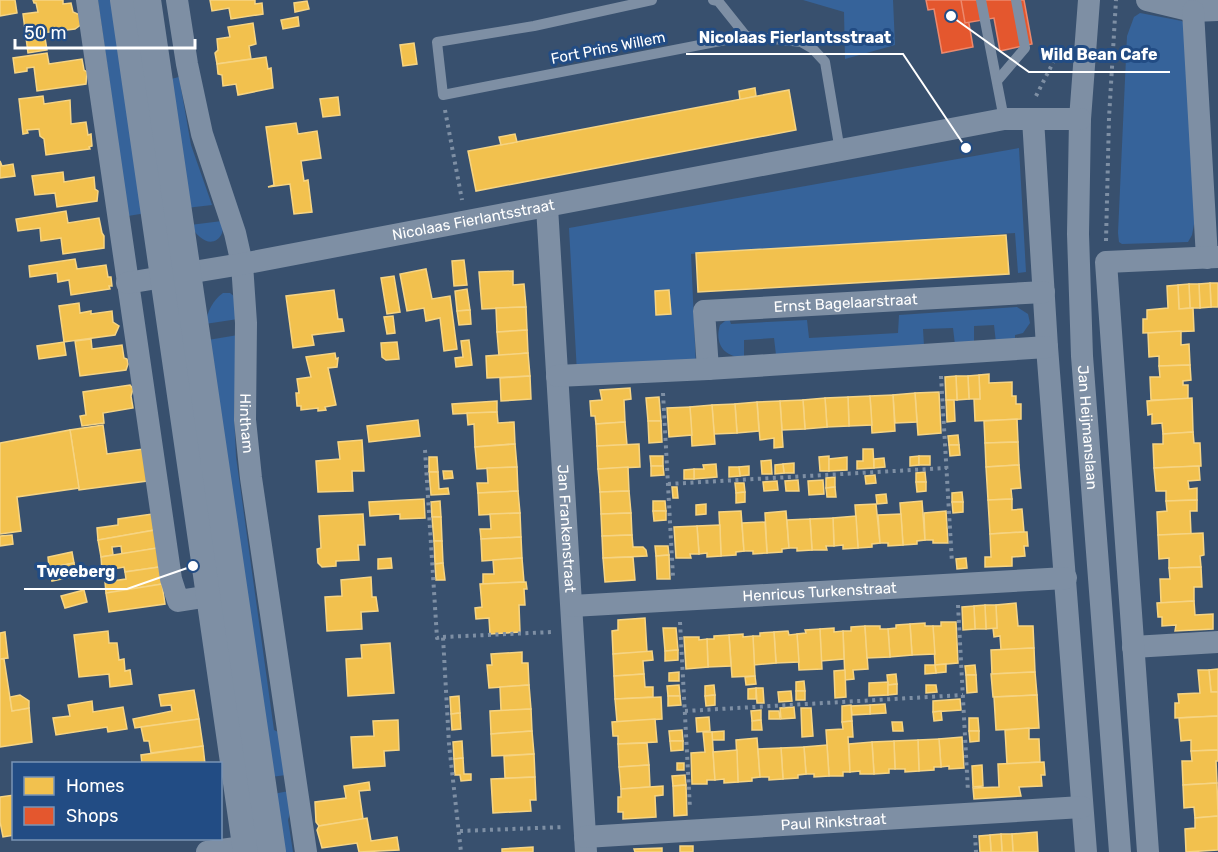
<svg xmlns="http://www.w3.org/2000/svg" width="1218" height="852" viewBox="0 0 1218 852" font-family="Rubik,sans-serif">
<style>
.green{fill:#36639a}
.homes{fill:#f2c14e;stroke:#f6d483;stroke-width:1.5}
.shops{fill:#e4572e;stroke:#ec896d;stroke-width:1.5}
.lines{fill:none;stroke-linecap:round;stroke-linejoin:round}
.path{stroke:#7e8fa4;stroke-width:4;stroke-dasharray:3 4.5;stroke-linecap:butt}
.service{stroke:#7e8fa4;stroke-width:10}
.minor{stroke:#7e8fa4;stroke-width:22}
.tertiary{stroke:#7e8fa4;stroke-width:28}
.labels{text-anchor:middle;dominant-baseline:central;stroke-width:6;stroke-linejoin:round;paint-order:stroke}
.street-label{font-size:15px;fill:#fff;stroke:#224c84}
.leader{fill:none;stroke:#fff;stroke-width:2}
.callout-dot{fill:#fff;stroke:#224c84;stroke-width:2}
.callout-label{font-size:16px;text-anchor:middle;font-weight:bold;fill:#fff;stroke:#224c84;stroke-width:6;stroke-linejoin:round;paint-order:stroke}
</style>
<rect width="100%" height="100%" fill="#38506e"/>
<g class="green">
<polygon points="98,0 115,0 146,213 128,216"/>
<polygon points="803,0 893,0 895,45 845,59 844,12"/>
<polygon points="1140,13 1182,21 1191,33 1195,219 1192,235 1188,242 1122,244 1119,242 1118,233 1127,36 1134,17"/>
<polygon points="179,77 191,145 212,205 186,208 167,80"/>
<polygon points="1019,148 1026,272 1018,273 1015,233 691,254 696,367 577,373 569,228"/>
<path d="M222,221C227,236 213,249 200,237C196,234 193,229 190,225Z"/>
<path d="M223,293H230L235,297L238,319L205,324C208,311 212,301 223,293Z"/>
<path d="M1017,307L1028,314L1030,323L1023,333L1015,335V342L996,343L994,325L974,326V343L955,345L953,328L923,329L924,346L776,355L774,338L744,340V357C725,358 714,344 720,325L729,318L731,324L807,320L809,338L898,333L899,315Z"/>
<polygon points="238,335 234,414 236,457 274,730 280,733 286,775 271,777 208,340"/>
<polygon points="289,791 291,810 288,820 293,852 281,852 273,794"/>
</g>
<g class="homes">
<polygon points="0,0 15,0 17,13 0,16"/>
<polygon points="33,0 63,0 63,4 71,3 73,12 80,15 82,24 75,29 41,33 42,39 45,38 47,50 28,53 23,14 38,12 36,3 34,3"/>
<polygon points="210,0 255,0 255,4 262,3 263,14 231,19 229,8 212,11"/>
<polygon points="307,1 309,9 295,12 294,3"/>
<polygon points="298,17 299,26 283,29 281,20"/>
<polygon points="253,23 256,44 249,46 251,59 217,64 215,53 218,50 217,39 230,37 228,27"/>
<polygon points="414,43 417,64 403,66 400,45"/>
<polygon points="47,53 49,64 82,59 84,70 87,72 86,84 37,91 34,67 27,68 27,71 15,73 13,58"/>
<polygon points="266,57 268,69 271,68 273,88 238,95 236,84 223,86 222,75 218,74 217,64"/>
<polygon points="755,88 756,96 740,100 739,91"/>
<polygon points="789,90 796,130 476,191 468,151"/>
<polygon points="43,96 44,104 70,100 71,124 86,122 88,135 91,134 92,146 89,147 90,149 46,155 44,139 40,136 39,129 27,130 28,133 23,134 19,99"/>
<polygon points="338,97 340,115 323,117 320,99"/>
<polygon points="296,123 298,134 317,131 321,158 301,161 304,181 308,180 312,212 294,214 290,184 268,187 274,185 266,127"/>
<polygon points="515,134 517,142 501,145 499,137"/>
<polygon points="0,161 2,166 13,164 15,176 0,178"/>
<polygon points="63,172 64,182 94,177 95,189 98,191 97,201 57,207 55,193 35,195 32,176"/>
<polygon points="66,211 68,223 99,218 102,233 104,236 104,248 63,254 61,238 41,241 40,228 18,231 16,219"/>
<polygon points="1006,235 1009,274 698,292 696,253"/>
<polygon points="75,259 77,269 106,265 108,277 111,277 112,286 109,286 110,289 71,295 69,280 58,282 57,273 30,277 29,266"/>
<polygon points="464,260 467,285 454,286 452,261"/>
<polygon points="426,269 432,299 450,296 457,349 444,351 440,318 426,321 424,308 407,311 400,274"/>
<polygon points="513,271 513,285 524,284 526,307 482,309 479,272"/>
<polygon points="394,276 400,312 387,314 381,278"/>
<polygon points="1210,283 1218,283 1218,307 1211,307"/>
<polygon points="1210,283 1211,307 1200,308 1199,284"/>
<polygon points="1189,284 1199,284 1200,308 1190,308"/>
<polygon points="1189,284 1190,308 1179,309 1178,285"/>
<polygon points="1178,285 1179,309 1193,308 1194,331 1143,333 1143,319 1147,319 1147,310 1168,308 1167,286"/>
<polygon points="467,289 470,310 457,311 455,291"/>
<polygon points="334,290 338,319 342,319 344,331 312,335 314,345 293,348 286,296"/>
<polygon points="669,290 671,314 656,315 655,291"/>
<polygon points="79,303 80,313 91,311 91,314 112,311 113,322 119,326 115,335 64,342 59,306"/>
<polygon points="526,307 527,330 497,332 496,308"/>
<polygon points="470,310 471,324 459,325 457,311"/>
<polygon points="393,316 395,333 387,334 384,317"/>
<polygon points="527,330 528,353 499,356 497,332"/>
<polygon points="1181,331 1181,345 1189,344 1190,365 1159,366 1159,356 1149,357 1148,333"/>
<polygon points="91,339 92,349 122,345 124,358 127,359 128,364 126,370 80,376 75,341"/>
<polygon points="469,340 472,365 456,367 455,358 463,357 461,341"/>
<polygon points="64,342 66,355 39,359 37,346"/>
<polygon points="397,342 399,359 386,360 382,357 381,343"/>
<polygon points="335,353 336,359 338,358 337,367 328,368 336,405 325,407 326,410 318,411 318,408 301,410 301,406 297,406 296,393 299,393 297,379 311,377 306,357"/>
<polygon points="528,353 530,376 487,378 486,356"/>
<polygon points="1190,365 1191,380 1183,381 1183,385 1188,385 1188,399 1151,400 1150,377 1160,377 1159,366"/>
<polygon points="989,374 989,383 1012,382 1012,396 1016,396 1016,404 1021,404 1021,419 975,421 974,399 980,399 979,375"/>
<polygon points="979,375 980,399 969,399 968,376"/>
<polygon points="530,376 531,399 501,401 500,378"/>
<polygon points="956,376 968,376 969,399 957,400"/>
<polygon points="956,376 957,400 946,400 945,377"/>
<polygon points="130,385 133,389 131,396 133,408 103,413 104,423 82,426 80,416 86,415 83,392"/>
<polygon points="630,388 631,399 624,400 625,422 596,424 595,416 591,416 590,401 602,400 600,390"/>
<polygon points="939,392 941,433 918,435 915,393"/>
<polygon points="915,393 917,422 895,423 893,395"/>
<polygon points="893,395 895,431 872,433 870,396"/>
<polygon points="870,396 872,425 849,426 848,397"/>
<polygon points="659,397 661,421 648,421 646,398"/>
<polygon points="848,397 849,426 827,427 825,398"/>
<polygon points="825,398 827,427 805,429 803,400"/>
<polygon points="1192,398 1193,432 1163,434 1162,423 1152,424 1152,414 1148,415 1147,401"/>
<polygon points="803,400 805,429 782,430 780,401"/>
<polygon points="946,400 954,400 955,421 947,422"/>
<polygon points="497,401 497,412 453,414 452,404"/>
<polygon points="780,401 783,447 774,448 774,438 760,440 757,402"/>
<polygon points="757,402 759,431 737,433 735,404"/>
<polygon points="735,404 737,433 714,434 712,405"/>
<polygon points="712,405 715,444 692,446 690,407"/>
<polygon points="690,407 692,435 669,437 667,408"/>
<polygon points="497,412 498,423 514,422 515,444 475,447 474,424 468,425 467,413"/>
<polygon points="1017,419 1018,442 985,443 984,421"/>
<polygon points="418,420 420,436 369,442 367,426"/>
<polygon points="648,421 661,421 662,442 649,443"/>
<polygon points="625,422 627,445 597,446 596,424"/>
<polygon points="103,425 107,454 143,449 147,481 79,490 70,430"/>
<polygon points="70,430 79,488 17,497 21,531 0,534 0,443"/>
<polygon points="1193,432 1194,443 1200,443 1201,466 1154,468 1153,444 1163,444 1163,434"/>
<polygon points="958,435 959,445 949,445 948,436"/>
<polygon points="362,440 364,471 352,471 353,491 318,492 316,461 340,459 338,442"/>
<polygon points="1018,442 1019,465 986,467 985,443"/>
<polygon points="515,444 517,467 477,469 475,447"/>
<polygon points="639,444 640,467 598,469 597,446"/>
<polygon points="949,445 959,445 960,455 950,456"/>
<polygon points="863,449 873,449 874,468 857,469 857,461 863,461"/>
<polygon points="650,456 663,456 663,466 651,466"/>
<polygon points="829,456 829,471 820,471 819,457"/>
<polygon points="919,456 919,465 910,466 910,457"/>
<rect x="919" y="456" width="11" height="9"/>
<polygon points="429,457 437,457 438,472 429,472"/>
<polygon points="847,457 847,470 829,471 829,459"/>
<polygon points="884,458 885,467 874,468 874,459"/>
<polygon points="771,460 772,474 762,474 761,461"/>
<polygon points="794,463 794,473 784,473 783,464"/>
<polygon points="716,464 717,477 694,479 694,469 704,469 703,465"/>
<polygon points="783,464 784,473 775,474 775,465"/>
<polygon points="1019,465 1021,488 1011,489 1012,499 988,500 986,467"/>
<polygon points="651,466 663,466 664,475 651,476"/>
<polygon points="749,466 749,475 740,476 739,467"/>
<polygon points="1199,466 1200,480 1188,481 1189,489 1197,488 1197,500 1166,501 1166,491 1156,491 1154,468"/>
<polygon points="517,467 518,491 478,493 477,483 488,483 487,468"/>
<polygon points="628,467 629,491 600,492 598,469"/>
<polygon points="729,467 739,467 740,476 729,477"/>
<polygon points="694,469 694,479 684,479 684,470"/>
<polygon points="443,471 452,471 453,478 444,479"/>
<polygon points="429,472 438,472 439,489 448,488 449,494 431,495"/>
<polygon points="925,472 926,482 916,482 916,473"/>
<polygon points="875,475 876,483 866,484 865,476"/>
<polygon points="835,477 835,487 826,488 826,478"/>
<polygon points="798,480 799,491 786,491 785,481"/>
<polygon points="823,480 824,494 809,495 808,481"/>
<polygon points="777,481 778,490 764,491 763,482"/>
<polygon points="916,482 926,482 926,491 917,492"/>
<polygon points="735,483 744,483 745,492 736,493"/>
<polygon points="672,487 677,487 678,498 673,498"/>
<polygon points="835,487 836,497 827,497 826,488"/>
<polygon points="518,491 520,513 479,515 478,493"/>
<polygon points="629,491 631,513 601,514 600,492"/>
<polygon points="745,492 745,502 736,503 736,493"/>
<polygon points="962,492 963,502 952,502 952,493"/>
<polygon points="886,494 887,503 877,504 876,495"/>
<polygon points="424,499 425,518 400,519 400,514 370,516 369,502"/>
<polygon points="1012,499 1012,510 1022,509 1024,532 990,534 988,500"/>
<polygon points="1197,500 1197,511 1190,511 1191,534 1158,535 1157,512 1167,511 1166,501"/>
<polygon points="440,501 441,517 432,517 431,502"/>
<polygon points="653,501 665,501 666,511 653,511"/>
<polygon points="922,501 925,540 917,541 917,544 903,545 900,503"/>
<polygon points="952,502 963,502 963,512 953,513"/>
<polygon points="706,504 706,514 696,515 696,505"/>
<polygon points="876,504 880,543 872,544 872,547 858,548 855,505"/>
<polygon points="653,511 666,511 666,520 654,521"/>
<polygon points="741,511 744,551 736,552 736,555 721,556 719,512"/>
<polygon points="786,511 789,548 782,549 782,552 767,553 765,513"/>
<polygon points="946,511 948,543 933,543 933,540 925,540 924,513"/>
<polygon points="520,513 521,537 481,539 480,529 491,529 490,514"/>
<polygon points="631,513 632,535 602,536 601,514"/>
<polygon points="152,514 155,530 98,540 97,528 118,525 118,519"/>
<polygon points="363,514 365,545 358,545 359,560 336,561 336,566 322,567 318,563 317,549 321,548 319,516"/>
<polygon points="901,514 903,545 888,546 888,543 880,543 878,515"/>
<polygon points="856,516 858,548 843,549 843,545 834,546 833,518"/>
<polygon points="432,517 441,517 442,541 434,541"/>
<polygon points="833,518 834,546 826,546 827,550 812,550 810,519"/>
<polygon points="810,519 812,550 797,551 797,548 789,548 787,520"/>
<polygon points="765,522 767,553 753,554 753,551 744,551 742,523"/>
<polygon points="720,525 721,556 707,557 707,553 699,554 697,526"/>
<polygon points="697,526 699,554 690,554 691,558 676,558 674,527"/>
<polygon points="155,530 157,548 122,554 121,546 112,547 113,555 101,557 98,540"/>
<polygon points="1024,532 1027,532 1028,546 1024,546 1025,556 1012,557 1012,566 985,567 985,557 991,557 990,534"/>
<polygon points="1203,533 1204,555 1200,556 1201,567 1169,568 1169,558 1159,559 1158,535"/>
<polygon points="12,535 13,544 0,546 0,536"/>
<polygon points="632,535 633,547 643,547 646,550 647,556 603,558 602,536"/>
<polygon points="521,537 522,558 482,561 481,539"/>
<polygon points="434,541 442,541 443,563 435,564"/>
<polygon points="655,546 668,546 669,555 656,556"/>
<polygon points="157,548 159,567 125,572 124,567 102,571 101,557"/>
<polygon points="72,552 74,563 49,568 48,557"/>
<polygon points="669,555 670,579 657,579 656,556"/>
<polygon points="633,557 635,580 605,582 603,558"/>
<polygon points="391,558 392,568 378,569 378,559"/>
<polygon points="522,558 524,582 483,584 483,574 494,574 493,560"/>
<polygon points="966,558 967,568 957,569 956,559"/>
<polygon points="74,563 76,576 52,581 49,568"/>
<polygon points="443,563 445,580 436,580 435,564"/>
<polygon points="159,567 162,584 106,593 105,582 126,579 125,572"/>
<polygon points="1201,567 1202,587 1194,587 1194,601 1161,603 1160,579 1170,579 1169,568"/>
<polygon points="371,577 372,597 376,597 378,611 361,612 362,629 327,631 325,597 342,596 341,580"/>
<polygon points="526,582 527,589 524,589 525,605 519,605 520,632 490,634 489,618 476,619 475,608 482,607 480,584"/>
<polygon points="162,584 165,604 109,612 106,593"/>
<polygon points="84,590 87,602 65,608 61,596"/>
<polygon points="1194,601 1195,615 1213,614 1213,629 1175,631 1176,625 1162,626 1162,617 1158,617 1157,603"/>
<polygon points="1016,603 1018,626 1033,626 1034,648 1001,650 1000,636 994,637 993,628 997,628 996,605"/>
<polygon points="985,605 996,605 997,628 986,629"/>
<polygon points="985,605 986,629 975,629 974,606"/>
<polygon points="974,606 975,629 963,630 962,607"/>
<polygon points="645,618 647,652 613,654 612,631 618,630 618,620"/>
<polygon points="941,622 956,622 958,663 935,665 933,626 941,626"/>
<polygon points="925,623 925,626 933,626 935,654 912,655 910,624"/>
<polygon points="910,624 912,655 890,657 888,629 896,628 896,625"/>
<polygon points="865,626 868,669 853,670 854,679 845,680 843,631 851,631 851,627"/>
<polygon points="865,626 880,626 880,629 888,629 890,657 867,658"/>
<polygon points="663,628 676,628 678,650 665,651"/>
<polygon points="834,628 834,632 843,631 844,659 821,661 820,629"/>
<polygon points="820,629 822,669 799,670 797,634 806,633 805,630"/>
<polygon points="108,631 109,643 117,643 119,660 124,659 125,671 130,670 132,684 110,687 109,674 79,677 74,635"/>
<polygon points="788,631 789,635 797,634 799,662 776,663 774,632"/>
<polygon points="5,632 8,658 0,659 0,633"/>
<polygon points="774,632 776,663 754,665 753,636 760,636 760,633"/>
<polygon points="743,634 743,637 753,636 755,676 732,677 729,635"/>
<polygon points="729,635 731,666 708,667 707,639 714,639 714,636"/>
<polygon points="684,637 699,637 699,640 707,639 708,667 686,669"/>
<polygon points="390,643 394,693 348,696 346,659 362,658 361,645"/>
<polygon points="1034,648 1035,672 992,674 991,650"/>
<polygon points="678,650 678,660 665,661 665,651"/>
<polygon points="652,651 653,660 643,661 644,674 614,676 613,654"/>
<polygon points="522,652 522,663 528,663 529,685 489,688 487,665 492,665 491,654"/>
<polygon points="0,659 4,659 12,711 29,708 32,742 0,747"/>
<polygon points="946,664 946,672 936,673 935,665"/>
<polygon points="925,665 935,665 936,673 925,674"/>
<polygon points="975,665 976,675 966,675 965,666"/>
<polygon points="1218,669 1218,692 1211,692 1209,670"/>
<polygon points="845,670 846,697 835,698 834,671"/>
<polygon points="1198,670 1209,670 1211,692 1218,692 1218,716 1175,718 1175,703 1179,703 1178,694 1200,693"/>
<polygon points="679,672 679,681 669,681 669,673"/>
<polygon points="1035,672 1037,695 993,697 991,674"/>
<polygon points="644,674 645,687 653,687 653,697 615,699 614,676"/>
<polygon points="896,674 897,684 888,685 887,675"/>
<polygon points="966,675 976,675 977,692 967,693"/>
<polygon points="755,676 756,684 746,685 745,677"/>
<polygon points="804,681 805,691 796,691 796,682"/>
<polygon points="888,682 888,695 869,696 869,683"/>
<polygon points="897,684 897,694 888,695 888,685"/>
<polygon points="529,685 531,709 501,711 500,687"/>
<polygon points="679,685 680,696 668,696 667,686"/>
<polygon points="714,685 715,695 705,696 705,686"/>
<polygon points="926,685 936,685 937,692 926,693"/>
<polygon points="756,688 763,688 764,703 757,703"/>
<polygon points="756,688 756,699 748,699 748,689"/>
<polygon points="194,690 199,719 135,728 133,719 172,711 171,705 161,706 159,695"/>
<polygon points="791,691 792,701 779,702 778,692"/>
<rect x="796" y="691" width="9" height="9"/>
<polygon points="20,695 29,701 29,708 12,711 10,697"/>
<polygon points="715,695 715,705 706,706 705,696"/>
<polygon points="1037,695 1039,728 996,730 994,697"/>
<polygon points="459,696 460,713 451,714 450,697"/>
<polygon points="668,696 680,696 681,705 668,706"/>
<polygon points="661,697 662,719 617,722 615,699"/>
<polygon points="960,699 961,710 933,712 933,701"/>
<polygon points="92,701 93,712 123,707 127,729 108,732 107,727 56,735 53,718 70,716 68,705"/>
<polygon points="885,704 886,713 870,714 870,705"/>
<polygon points="870,705 870,714 852,715 851,706"/>
<polygon points="842,706 851,705 852,721 842,722"/>
<polygon points="794,707 795,718 781,719 780,708"/>
<polygon points="801,708 811,708 813,736 802,737"/>
<polygon points="531,709 532,731 491,734 490,711"/>
<polygon points="761,710 761,720 752,721 751,711"/>
<polygon points="769,711 779,711 780,719 769,719"/>
<polygon points="941,711 942,720 934,721 933,712"/>
<polygon points="460,713 461,729 452,730 451,714"/>
<polygon points="1218,716 1218,750 1191,751 1191,740 1181,741 1179,718"/>
<polygon points="709,717 710,731 697,732 696,718"/>
<polygon points="969,718 978,718 979,731 969,731"/>
<polygon points="199,719 203,746 151,753 149,741 144,741 141,727"/>
<polygon points="655,719 657,742 618,744 618,736 613,736 612,722"/>
<polygon points="398,720 399,750 384,751 385,766 353,768 351,737 374,736 373,721"/>
<polygon points="761,720 762,730 752,730 752,721"/>
<polygon points="852,721 853,737 848,737 850,772 843,772 843,776 829,776 826,730 843,729 842,722"/>
<polygon points="892,722 902,722 903,731 893,731"/>
<polygon points="1029,728 1029,739 1039,739 1040,762 1007,764 1005,730"/>
<polygon points="682,730 683,741 670,741 669,731"/>
<polygon points="532,731 534,754 492,756 491,734"/>
<polygon points="724,731 724,740 712,740 712,732"/>
<polygon points="969,731 979,731 979,741 970,742"/>
<polygon points="703,732 712,732 715,780 707,780 707,784 692,784 691,753 705,752"/>
<polygon points="962,737 964,768 949,769 949,766 941,767 939,739"/>
<polygon points="757,738 760,777 752,778 752,781 738,782 736,740"/>
<polygon points="939,739 941,767 934,767 934,770 919,771 918,740"/>
<polygon points="918,740 919,771 905,772 905,769 895,769 894,741"/>
<polygon points="462,741 463,758 454,759 453,742"/>
<polygon points="670,741 683,741 683,750 671,751"/>
<polygon points="894,741 895,769 889,769 889,773 874,774 872,742"/>
<polygon points="872,742 874,774 860,774 860,771 850,772 849,744"/>
<polygon points="647,743 649,765 619,767 618,744"/>
<polygon points="827,745 829,776 814,777 814,774 806,774 804,747"/>
<polygon points="203,746 205,764 142,764 141,755"/>
<polygon points="804,747 806,774 798,775 798,778 783,779 781,748"/>
<polygon points="781,748 783,779 769,780 769,777 760,777 758,749"/>
<polygon points="737,750 738,782 724,783 724,779 715,780 713,752"/>
<polygon points="1218,750 1218,761 1216,761 1217,783 1183,785 1182,761 1192,761 1191,751"/>
<polygon points="534,754 535,777 505,778 504,756"/>
<polygon points="463,758 464,774 471,774 471,780 461,781 460,775 455,775 454,759"/>
<polygon points="1044,762 1045,775 1041,775 1042,786 1019,787 1021,796 974,799 973,788 999,787 998,764"/>
<rect x="677" y="763" width="7" height="7"/>
<polygon points="649,765 650,787 621,789 619,767"/>
<polygon points="982,765 983,786 973,787 972,766"/>
<polygon points="685,775 686,785 673,786 672,776"/>
<polygon points="535,777 536,800 530,800 531,811 493,813 491,779"/>
<polygon points="369,782 370,790 359,791 363,819 319,826 316,822 315,802 346,798 344,786"/>
<polygon points="1217,783 1218,816 1195,818 1194,807 1184,808 1183,785"/>
<polygon points="686,785 687,815 674,816 673,786"/>
<polygon points="663,786 663,795 655,796 656,817 623,819 623,812 618,812 618,797 621,797 621,789"/>
<polygon points="14,795 14,835 3,837 0,822 0,797"/>
<polygon points="1218,816 1218,850 1186,852 1185,829 1195,828 1195,818"/>
<polygon points="367,818 371,841 397,837 399,850 359,852 357,843 322,848 317,830 319,826"/>
<polygon points="1037,832 1038,852 1013,852 1012,834"/>
<polygon points="1001,834 1012,834 1013,852 1002,852"/>
<polygon points="1001,834 1002,852 991,852 990,835"/>
<polygon points="990,835 991,852 980,852 979,836"/>
<rect x="680" y="846" width="13" height="6"/>
<polygon points="533,847 533,852 502,852 502,849"/>
<polygon points="662,848 662,852 635,852 634,849"/>
</g>
<g class="shops">
<polygon points="926,0 965,0 973,47 942,53 934,9 928,10"/>
<polygon points="961,0 1024,0 1032,44 1000,51 994,18 965,23"/>
</g>
<g class="lines">
<g class="path">
<polyline points="1036,96 1061,47"/>
<polyline points="445,110 462,200"/>
<polyline points="1106,241 1109,118 1116,0"/>
<polyline points="941,376 952,563"/>
<polyline points="663,393 673,577"/>
<polyline points="425,450 437,638 443,637 449,744 461,852"/>
<polyline points="668,484 947,468"/>
<polyline points="958,605 968,792"/>
<polyline points="680,622 690,809"/>
<polyline points="443,637 552,632"/>
<polyline points="685,711 963,695"/>
<polyline points="460,831 564,827"/>
<polyline points="975,835 976,852"/>
</g>
<g class="service">
<polyline points="652,0 534,26 437,42 443,95 746,36 801,42 813,49 825,62 840,151"/>
<polyline points="713,0 718,1 746,36"/>
<polyline points="981,0 1004,119"/>
<polyline points="997,81 1025,48 1016,0"/>
</g>
<g class="minor">
<polyline points="87,0 171,579 178,601 210,596"/>
<path id="s1" d="M177,0L187,64L202,134L235,233L242,264L246,323L245,420L251,478L306,852"/>
<path id="s2" d="M1089,0L1080,119L1078,234L1082,356L1120,852"/>
<polyline points="1147,0 1193,11 1218,10"/>
<polyline points="1193,11 1207,258"/>
<polyline points="1033,119 1047,347 1086,852"/>
<path id="s3" d="M547,207L586,852"/>
<path id="s4" d="M127,283L242,264L1004,119H1080"/>
<path id="s5" d="M708,369L704,311L1044,292"/>
<polyline points="557,376 708,369 1047,347"/>
<path id="s6" d="M572,606L1066,578"/>
<polyline points="1133,647 1218,642"/>
<path id="s7" d="M585,837L1082,807"/>
<polyline points="207,852 263,844"/>
<polyline points="1148,852 1106,262 1218,257"/>
</g>
<g class="tertiary">
<polyline points="124,0 247,852"/>
<polyline points="147,0 272,852"/>
</g>
</g>
<g class="labels">
<g class="street-label">
<text transform="translate(608 48) rotate(-11)">Fort Prins Willem</text>
<text stroke="none"><textPath href="#s4" startOffset="352">Nicolaas Fierlantsstraat</textPath></text>
<text stroke="none"><textPath href="#s5" startOffset="200">Ernst Bagelaarstraat</textPath></text>
<text stroke="none"><textPath href="#s1" startOffset="432">Hintham</textPath></text>
<text stroke="none"><textPath href="#s2" startOffset="428">Jan Heijmanslaan</textPath></text>
<text stroke="none"><textPath href="#s3" startOffset="322">Jan Frankenstraat</textPath></text>
<text stroke="none"><textPath href="#s6" startOffset="248">Henricus Turkenstraat</textPath></text>
<text stroke="none"><textPath href="#s7" startOffset="249">Paul Rinkstraat</textPath></text>
</g>
</g>
<path class="leader" d="M966 148L903 54H686M951 16L1029 72H1170M193 566L127 589H24"/>
<g class="callout-dot">
<circle cx="966" cy="148" r="6"/>
<circle cx="951" cy="16" r="6"/>
<circle cx="193" cy="566" r="6"/>
</g>
<g class="callout-label">
<text x="795" y="43">Nicolaas Fierlantsstraat</text>
<text x="1099" y="60">Wild Bean Cafe</text>
<text x="76" y="577">Tweeberg</text>
</g>
<rect x="12" y="762" width="210" height="78" fill="#224c84" stroke="#7a94b5" stroke-width="1.5"/>
<rect x="24" y="777" width="30" height="18" fill="#f2c14e" stroke="#7a94b5" stroke-width="1.5"/>
<text x="66" y="792" font-size="18" fill="#ffffff">Homes</text>
<rect x="24" y="807" width="30" height="18" fill="#e4572e" stroke="#7a94b5" stroke-width="1.5"/>
<text x="66" y="822" font-size="18" fill="#ffffff">Shops</text>
<path d="M15 39v9h180v-9" fill="none" stroke="#ffffff" stroke-width="3"/>
<text x="24" y="39" font-size="18" fill="#ffffff" stroke="#224c84" stroke-width="4.5" paint-order="stroke">50 m</text>
</svg>
